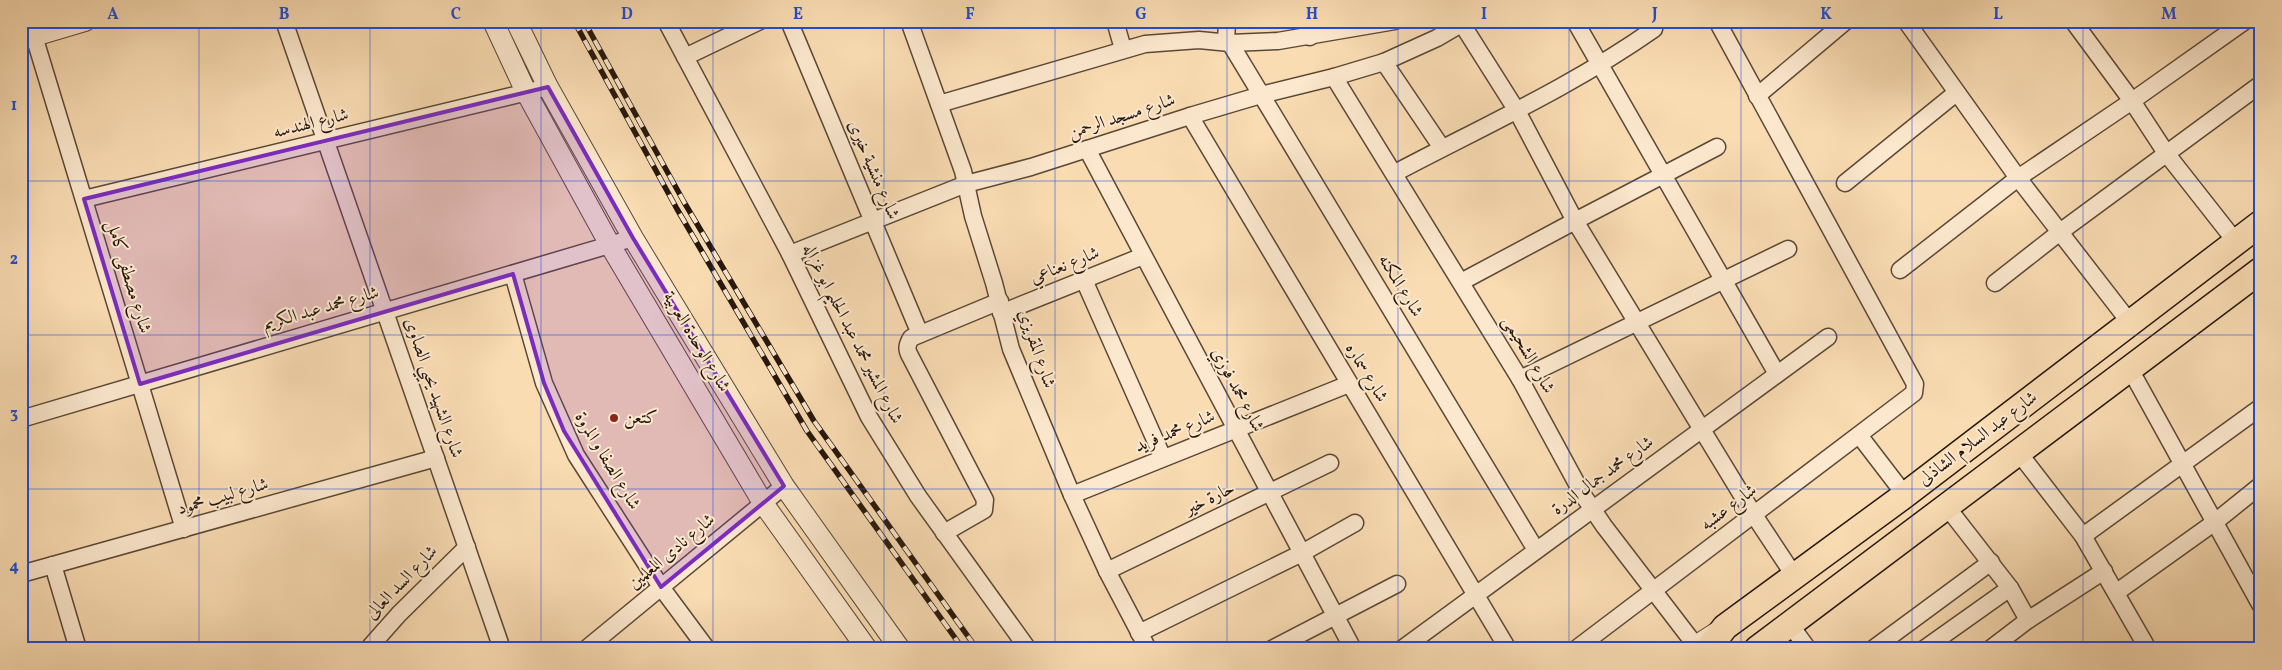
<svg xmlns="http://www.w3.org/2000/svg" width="2282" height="670" viewBox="0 0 2282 670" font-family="Vollkorn,Amiri,serif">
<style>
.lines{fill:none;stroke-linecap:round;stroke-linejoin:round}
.minor-casing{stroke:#5a4836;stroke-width:19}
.tertiary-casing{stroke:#5a4836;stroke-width:22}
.primary-casing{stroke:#25170c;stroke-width:28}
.minor{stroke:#fce8ce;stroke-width:16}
.tertiary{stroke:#fce8ce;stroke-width:20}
.primary{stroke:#fadcb3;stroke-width:25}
.rail-casing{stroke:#25170c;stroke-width:5.5}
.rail{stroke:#fce8ce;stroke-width:4;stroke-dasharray:11;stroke-linecap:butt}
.marked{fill:#7b2cbf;fill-opacity:0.2;stroke:#7b2cbf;stroke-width:4;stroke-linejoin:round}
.grid{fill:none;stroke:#1d4ed8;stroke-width:1;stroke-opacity:0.55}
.poi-dot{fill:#8f2418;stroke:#fce8ce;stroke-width:2}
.labels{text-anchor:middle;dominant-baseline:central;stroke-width:4;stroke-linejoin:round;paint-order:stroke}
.street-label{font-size:18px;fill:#25170c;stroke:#fce8ce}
.poi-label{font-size:18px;fill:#25170c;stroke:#fce8ce;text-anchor:start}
.neatline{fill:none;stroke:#1d4ed8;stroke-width:2}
.grid-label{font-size:16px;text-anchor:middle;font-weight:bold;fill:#1d4ed8}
</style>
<rect width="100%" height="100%" fill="#fadcb3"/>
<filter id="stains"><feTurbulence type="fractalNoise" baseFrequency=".004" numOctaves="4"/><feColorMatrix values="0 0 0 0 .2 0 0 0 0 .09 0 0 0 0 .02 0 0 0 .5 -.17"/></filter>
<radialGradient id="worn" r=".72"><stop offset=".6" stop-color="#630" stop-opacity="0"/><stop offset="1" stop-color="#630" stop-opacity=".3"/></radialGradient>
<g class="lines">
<defs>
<g id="minor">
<polyline points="33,21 34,36 184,529"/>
<polyline points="284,21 502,649"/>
<polyline points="666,21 790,254 869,417 918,496 1028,649"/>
<polyline points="789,21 920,334"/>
<polyline points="909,21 963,171 973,216 994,283 1011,349 1072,495 1107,571 1148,649"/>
<polyline points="1115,21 1123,49"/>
<polyline points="1575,21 1777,374"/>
<polyline points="1906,21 2018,178 2131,324"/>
<polyline points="2073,21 2132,101 2166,153 2236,242"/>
<polyline points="1462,24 1517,111 1575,221 1717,147"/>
<polyline points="1310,37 1311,21"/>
<polyline points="1226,42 1227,21"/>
<polyline points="1230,43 1536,550"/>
<polyline points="685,57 760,21"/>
<polyline points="1384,62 1442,148"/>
<polyline points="1334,77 1520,379 1583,495 1604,526 1696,646"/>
<polyline points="1757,96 1846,21"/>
<polyline points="939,104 1145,44 1199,40 1230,43 1278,41 1395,21"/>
<polyline points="1190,116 1508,649"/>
<polyline points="1087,149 1353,649"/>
<path d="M1395,173C1482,127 1573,86 1654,29"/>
<polyline points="1845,183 1956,93"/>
<polyline points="84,199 548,87"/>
<polyline points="790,254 966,184 1031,167 1190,116 1261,95 1334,77 1384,62 1437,38 1466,21"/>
<polyline points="1900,270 2018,178 2132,101 2245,21"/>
<polyline points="513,274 544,383 576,455 661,587 707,649"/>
<polyline points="1084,280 1163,458"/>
<polyline points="1461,282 1575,221 1754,515 1795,577"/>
<polyline points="1995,283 2060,232 2261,84"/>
<polyline points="1001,313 1143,256"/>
<polyline points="2130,369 2261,606"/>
<polyline points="1520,379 1788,249"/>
<polyline points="21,419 633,238"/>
<polyline points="1859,435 1905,495"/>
<polyline points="2019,453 2083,536 2148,649"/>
<polyline points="1072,495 1349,384"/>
<polyline points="1947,507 2010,588 2028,620"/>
<path d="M944,533L984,510L985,500L910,356C906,349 907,345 911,338L1000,301"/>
<polyline points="2083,536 2261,407"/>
<polyline points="53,565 78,649"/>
<polyline points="1107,571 1330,463"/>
<polyline points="21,574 436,458"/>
<polyline points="2117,592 2215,522 2261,485"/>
<polyline points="1789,623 1808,649"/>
<polyline points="1139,633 1302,553 1355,523"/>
<polyline points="368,649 399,614 467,547"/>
<polyline points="586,649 784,486"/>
<polyline points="1272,649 1397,584"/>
<polyline points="1402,649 1828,337"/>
<polyline points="1576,649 1914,393 1915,384 1717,21"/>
<polyline points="1873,649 1991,562"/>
<polyline points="1924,649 2010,588"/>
<polyline points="1990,649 2028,620 2104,571"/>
</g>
<g id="tertiary">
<polyline points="493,21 526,92 610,245 763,503 867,649"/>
<polyline points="516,21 548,87 633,238 784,486 900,649"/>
<polyline points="21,40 85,21"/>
<polyline points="1691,649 1719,631"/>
</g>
<g id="primary">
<polyline points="1708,649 1725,627 1905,495 2261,223"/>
<polyline points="1757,649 2261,270"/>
</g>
</defs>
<use href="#minor" class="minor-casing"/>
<use href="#tertiary" class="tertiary-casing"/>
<use href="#primary" class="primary-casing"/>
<use href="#minor" class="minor"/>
<use href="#tertiary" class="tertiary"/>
<use href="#primary" class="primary"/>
<defs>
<g id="rail">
<polyline points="574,21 677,209 807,431 963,649"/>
<polyline points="584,21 684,202 814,421 977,649"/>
</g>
</defs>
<use href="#rail" class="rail-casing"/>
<use href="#rail" class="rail"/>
</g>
<path class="marked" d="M548,87L633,238L784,486L661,587L564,431L544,383L513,274L140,384L84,199Z"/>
<path class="grid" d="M199,21V649M370,21V649M541,21V649M713,21V649M884,21V649M1055,21V649M1227,21V649M1398,21V649M1569,21V649M1741,21V649M1912,21V649M2083,21V649M21,181H2261M21,335H2261M21,489H2261"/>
<circle class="poi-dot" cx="614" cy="418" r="5"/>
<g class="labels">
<g class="street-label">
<text transform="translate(1122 117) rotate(-18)">شارع مسجد الرحمن</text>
<text transform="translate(311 124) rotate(-14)">شارع الهندسه</text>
<text transform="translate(873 170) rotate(67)">شارع منشية خيرى</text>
<text transform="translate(1065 266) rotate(-22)">شارع نعناعي</text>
<text transform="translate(128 277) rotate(73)">شارع مصطفى كامل</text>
<text transform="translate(1400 286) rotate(59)">شارع المكنه</text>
<text transform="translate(321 309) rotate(-16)">شارع محمد عبد الكريم</text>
<text transform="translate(852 334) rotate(63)">شارع المشير محمد عبد الحليم ابو غزاله</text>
<text transform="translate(696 342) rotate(59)">شارع الوحدة العربية</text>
<text transform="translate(1036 349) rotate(71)">شارع المقريزي</text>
<text transform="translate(1528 355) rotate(60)">شارع الشحيمى</text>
<text transform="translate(1366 373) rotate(59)">شارع سماره</text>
<text transform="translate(433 388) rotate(71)">شارع الشهيد يحيي الصاوى</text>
<text transform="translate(1237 390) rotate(62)">شارع محمد فوزي</text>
<text transform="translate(1175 432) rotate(-22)">شارع محمد فريد</text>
<text transform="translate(1978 439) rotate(-37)">شارع عبد السلام الشاذلى</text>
<text transform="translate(607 461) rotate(59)">شارع الصفا و المروة</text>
<text transform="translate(1603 476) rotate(-36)">شارع محمد جمال الدرة</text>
<text transform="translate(223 497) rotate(-16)">شارع لبيب محمود</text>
<text transform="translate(1210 499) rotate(-26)">حارة خير</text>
<text transform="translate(1729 508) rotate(-37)">شارع عشبه</text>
<text transform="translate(672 552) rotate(-40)">شارع نادى المعلمين</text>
<text transform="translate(402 583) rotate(-46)">شارع السد العالى</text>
</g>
<g class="poi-label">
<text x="624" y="418">كتعن</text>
</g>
</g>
<rect width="2282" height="670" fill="none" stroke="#fadcb3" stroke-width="55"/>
<rect x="28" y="28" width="2226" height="614" class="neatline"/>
<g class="grid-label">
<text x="113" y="19">A</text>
<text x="284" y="19">B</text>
<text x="456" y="19">C</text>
<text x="627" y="19">D</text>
<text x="798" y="19">E</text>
<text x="970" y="19">F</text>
<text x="1141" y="19">G</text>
<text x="1312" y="19">H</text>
<text x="1484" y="19">I</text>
<text x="1655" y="19">J</text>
<text x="1826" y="19">K</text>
<text x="1998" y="19">L</text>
<text x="2169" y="19">M</text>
<text x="14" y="110">1</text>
<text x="14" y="264">2</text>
<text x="14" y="418">3</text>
<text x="14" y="571">4</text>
</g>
<rect width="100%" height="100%" filter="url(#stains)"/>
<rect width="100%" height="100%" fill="url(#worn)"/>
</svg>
